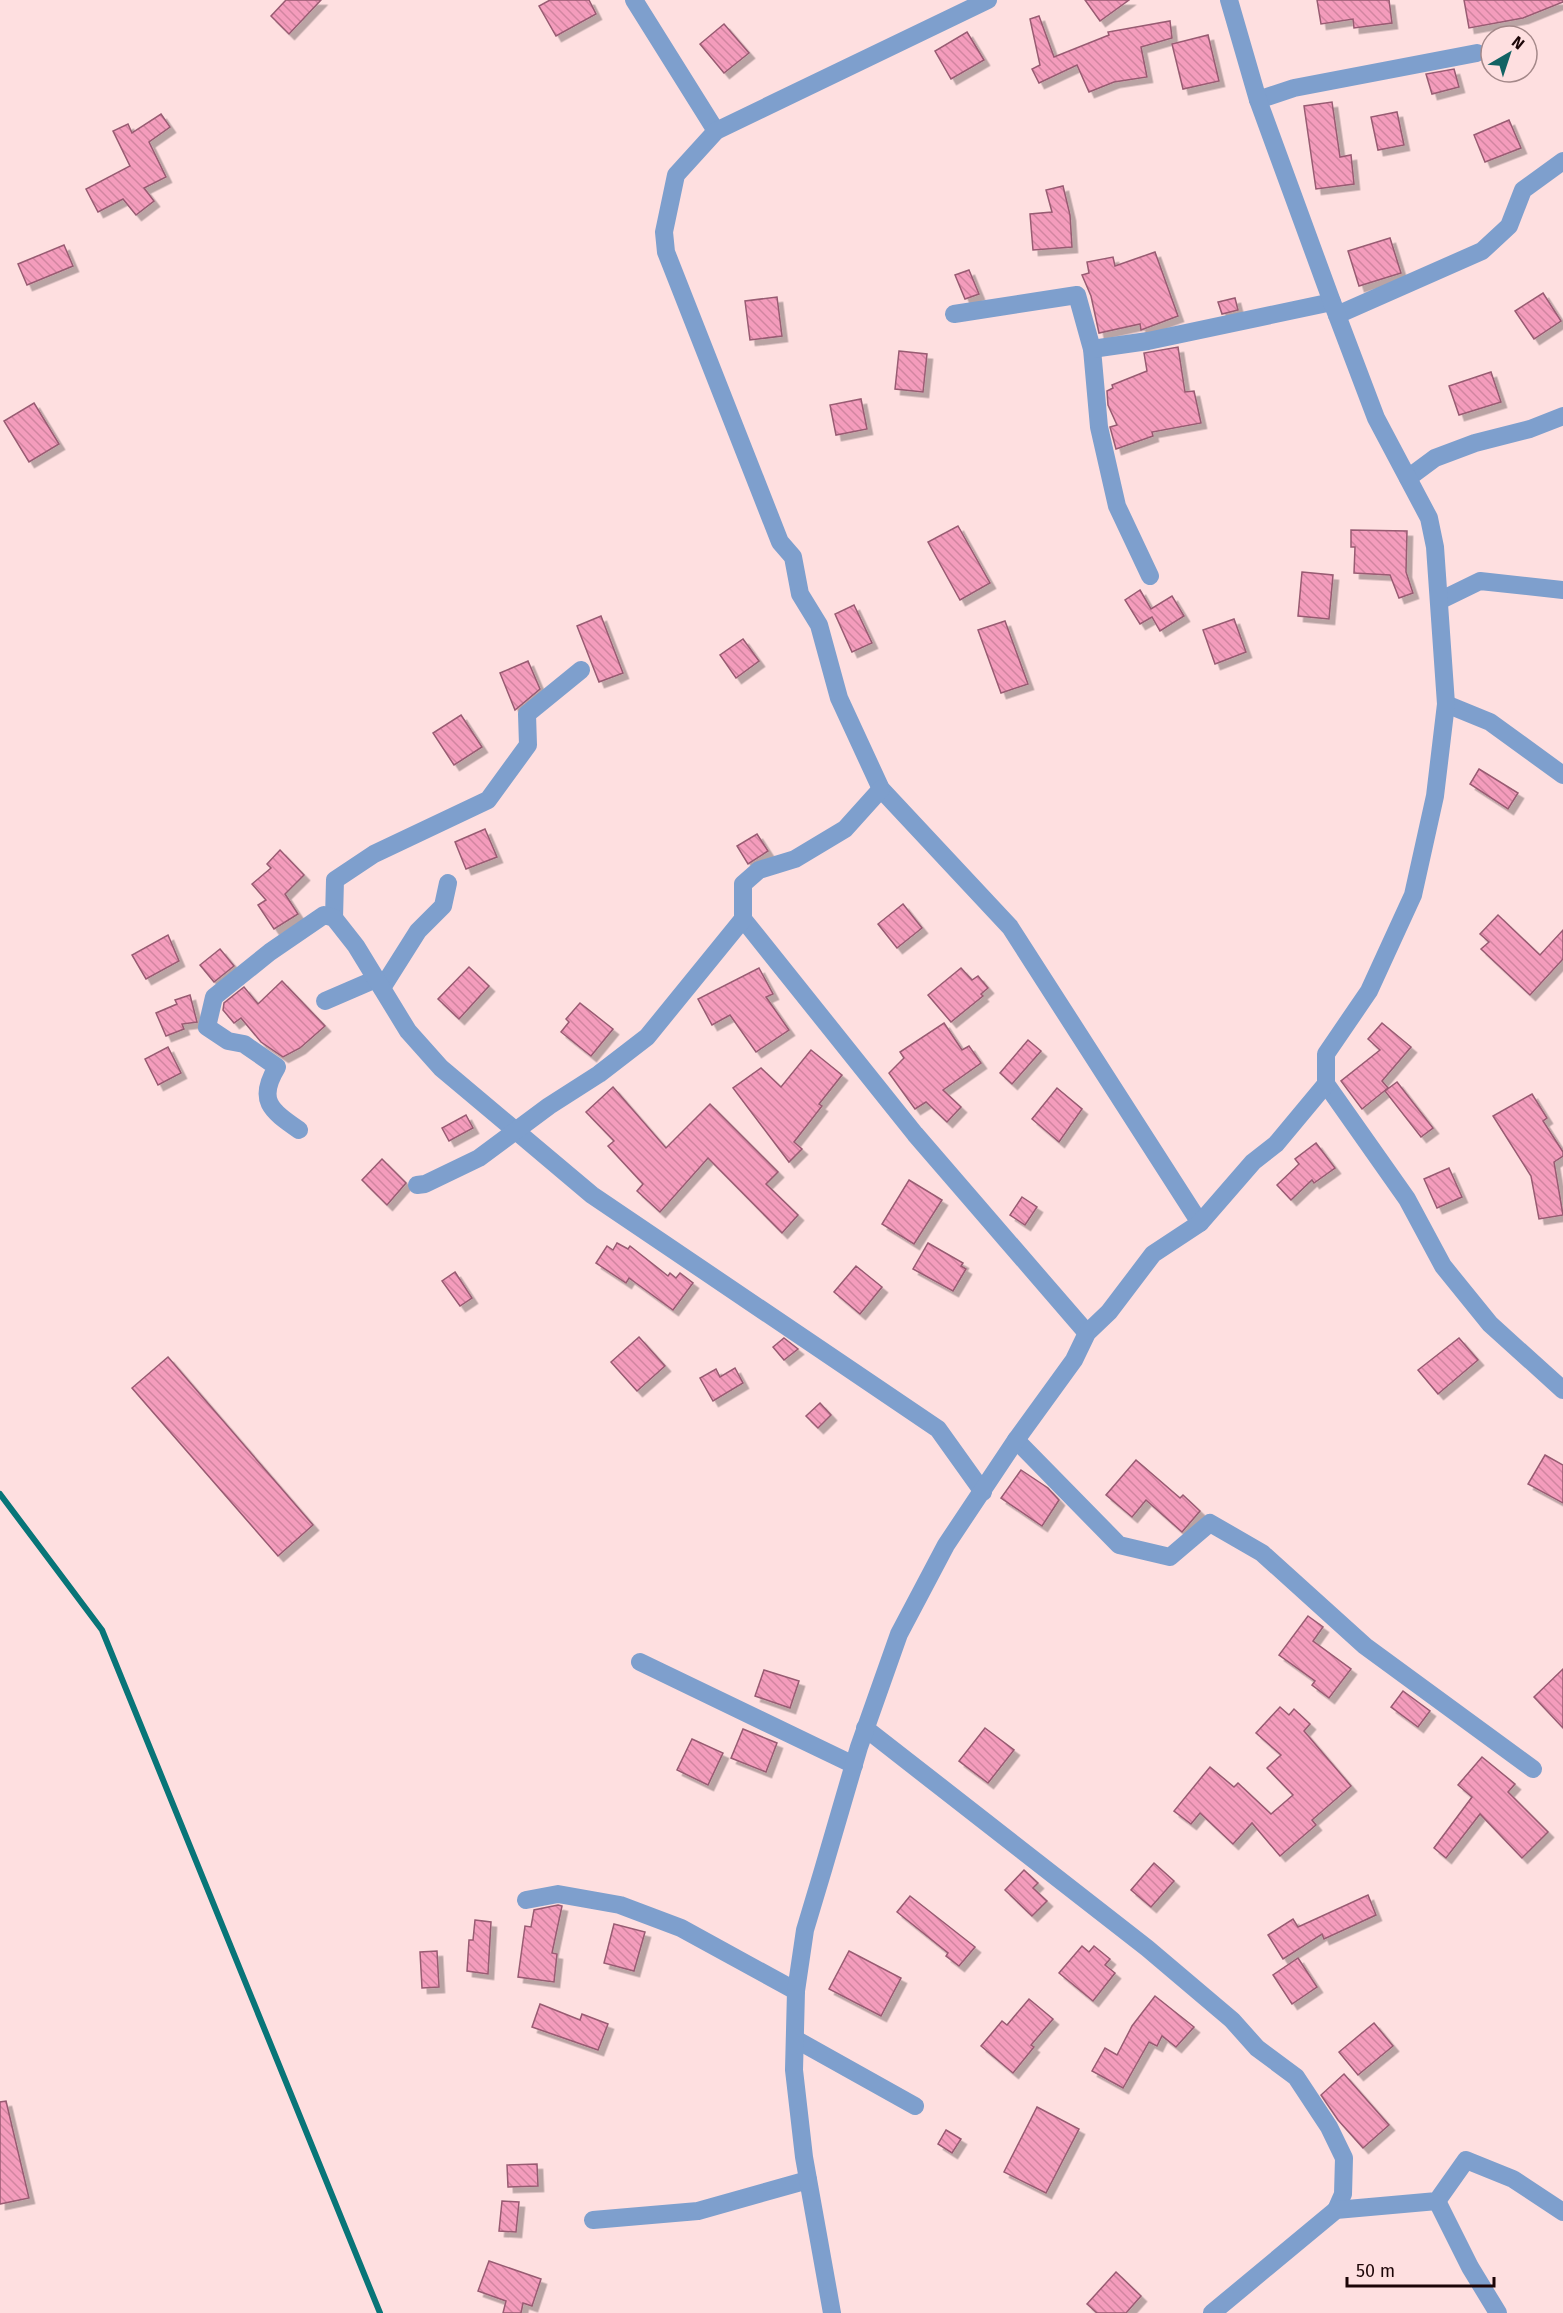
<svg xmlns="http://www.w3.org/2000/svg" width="1563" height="2313" viewBox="0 0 1563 2313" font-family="'Fira Sans',sans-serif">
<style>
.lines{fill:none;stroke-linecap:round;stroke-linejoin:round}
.stream{stroke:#087578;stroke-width:6}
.building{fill:url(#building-back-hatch);stroke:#985b72;stroke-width:1.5;filter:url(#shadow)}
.minor{stroke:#7e9fcd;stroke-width:18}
.tertiary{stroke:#7e9fcd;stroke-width:18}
</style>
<defs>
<pattern id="building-back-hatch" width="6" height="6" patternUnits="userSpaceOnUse" patternTransform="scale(1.5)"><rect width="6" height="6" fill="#f49cbc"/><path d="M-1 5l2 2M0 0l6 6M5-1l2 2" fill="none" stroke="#d185a0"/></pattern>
<filter id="shadow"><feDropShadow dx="5.5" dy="5.5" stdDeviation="0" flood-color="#0004"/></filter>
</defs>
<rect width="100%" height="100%" fill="#fedfe0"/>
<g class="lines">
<polyline class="stream" points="0,1494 102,1630 380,2313"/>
</g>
<g class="building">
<polygon points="286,0 321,0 289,34 271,16"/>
<polygon points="550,0 589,0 596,14 556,36 539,6"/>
<polygon points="1085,0 1129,0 1100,21"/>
<polygon points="1317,0 1389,0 1392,23 1354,28 1353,19 1321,24"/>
<polygon points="1464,0 1563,0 1563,2 1523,18 1469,28"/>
<polygon points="1039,16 1054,57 1109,35 1108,32 1170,21 1172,38 1141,47 1147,77 1114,82 1089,92 1077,65 1039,83 1032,69 1040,65 1030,19"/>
<polygon points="724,24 749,53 724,73 700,44"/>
<polygon points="967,32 984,60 951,79 935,51"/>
<polygon points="1208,35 1219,81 1183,89 1172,44"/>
<polygon points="1454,69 1459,87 1432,94 1426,74"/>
<polygon points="1332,102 1340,157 1351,155 1354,184 1316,189 1304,106"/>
<polygon points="1397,112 1404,145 1378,150 1371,117"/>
<polygon points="161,114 170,127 149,142 166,177 144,188 154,201 136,215 123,199 98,212 86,189 130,166 113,131 128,124 132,133"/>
<polygon points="1509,120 1521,148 1485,162 1474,135"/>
<polygon points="1063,186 1070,215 1072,247 1033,250 1030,214 1052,212 1046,190"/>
<polygon points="1390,238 1401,273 1359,286 1348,251"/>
<polygon points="64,245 73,266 27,285 18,264"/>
<polygon points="1155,252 1178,316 1141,330 1140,324 1099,333 1091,296 1082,275 1089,273 1087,262 1113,257 1115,266"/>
<polygon points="969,270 979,294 965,299 955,275"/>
<polygon points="1543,293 1561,321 1534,339 1515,311"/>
<polygon points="777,297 782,336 750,340 745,301"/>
<polygon points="1235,298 1238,310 1222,314 1218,302"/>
<polygon points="1178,347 1185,392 1194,391 1201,423 1152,432 1153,436 1116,449 1110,427 1117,425 1108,405 1107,391 1113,388 1112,385 1147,371 1144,353"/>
<polygon points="899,351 927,354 923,392 895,389"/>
<polygon points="1491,372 1501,402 1459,415 1449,386"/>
<polygon points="861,399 867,429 836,435 830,405"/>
<polygon points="34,403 59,444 29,462 4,421"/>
<polygon points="958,526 990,583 960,600 928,542"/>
<polygon points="1351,530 1407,531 1406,572 1413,593 1399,598 1390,575 1354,573 1355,547 1351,547"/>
<polygon points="1302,572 1333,575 1329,619 1298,616"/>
<polygon points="1140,590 1151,609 1172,596 1184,616 1160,631 1152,617 1140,624 1125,600"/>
<polygon points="854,605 872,643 852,652 835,614"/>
<polygon points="601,616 623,673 599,682 577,626"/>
<polygon points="1234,619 1246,652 1215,664 1203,630"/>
<polygon points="1005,621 1028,684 1001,693 978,630"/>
<polygon points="743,639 759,661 736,678 720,655"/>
<polygon points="528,661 540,689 515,710 500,673"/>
<polygon points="461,715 482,747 454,765 433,733"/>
<polygon points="1479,769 1518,793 1508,809 1470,784"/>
<polygon points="485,829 497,857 466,869 455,842"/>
<polygon points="757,834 768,851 748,864 737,846"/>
<polygon points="280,850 304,875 285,894 298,914 274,929 258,905 266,900 252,884 271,868 267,864"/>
<polygon points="903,904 922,928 897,948 878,924"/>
<polygon points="1498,915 1540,955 1563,930 1563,959 1530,995 1481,949 1489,942 1480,934"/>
<polygon points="168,935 179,961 146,979 132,955"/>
<polygon points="220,949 234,966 214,982 200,965"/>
<polygon points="469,967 489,986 459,1019 438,999"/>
<polygon points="759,968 773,994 766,997 789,1030 756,1052 730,1015 712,1025 698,999"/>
<polygon points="961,968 972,980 978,976 988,988 981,994 983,996 951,1022 928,995"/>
<polygon points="282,981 325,1026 300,1048 283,1057 261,1042 241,1018 234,1023 223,1010 224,1003 244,987 258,1004"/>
<polygon points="190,995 197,1022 182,1024 184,1029 166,1036 156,1013 177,1004 175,1000"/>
<polygon points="580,1003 613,1029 591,1056 561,1032 569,1022 566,1019"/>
<polygon points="944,1023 962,1050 969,1046 981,1063 943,1090 961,1107 947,1122 926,1102 915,1109 889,1073 904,1058 900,1052"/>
<polygon points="1382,1023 1411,1047 1382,1081 1388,1088 1362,1109 1341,1081 1380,1050 1368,1039"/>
<polygon points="1028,1040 1041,1051 1012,1084 1000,1073"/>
<polygon points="168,1047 181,1073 158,1085 145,1059"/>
<polygon points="811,1050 842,1075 819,1104 822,1106 794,1142 802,1149 789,1162 733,1088 761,1068 781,1087"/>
<polygon points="1397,1082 1433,1128 1421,1137 1385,1091"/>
<polygon points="613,1087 666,1148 710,1104 778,1172 766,1184 798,1215 782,1233 708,1158 660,1212 637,1191 643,1184 608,1146 614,1141 586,1112"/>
<polygon points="1057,1088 1082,1109 1059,1142 1032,1119"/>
<polygon points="1532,1094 1547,1118 1543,1121 1563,1152 1563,1156 1554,1162 1563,1215 1539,1219 1531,1176 1493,1116"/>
<polygon points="466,1115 473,1128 449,1141 442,1128"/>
<polygon points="1316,1143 1335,1168 1314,1183 1312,1180 1291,1200 1277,1185 1299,1164 1295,1159"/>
<polygon points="382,1159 406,1183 387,1205 362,1180"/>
<polygon points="1449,1168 1462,1197 1437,1208 1424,1179"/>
<polygon points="909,1180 942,1200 914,1244 882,1224"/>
<polygon points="1022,1197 1037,1207 1025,1225 1010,1215"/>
<polygon points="617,1243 628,1249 630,1246 668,1276 670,1273 676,1278 680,1273 693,1283 673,1310 629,1278 626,1283 596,1263 607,1246 613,1250"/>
<polygon points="928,1243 963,1263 961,1266 966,1269 953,1291 913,1269"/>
<polygon points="856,1266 882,1287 860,1314 834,1292"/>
<polygon points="455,1272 472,1298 460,1306 442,1281"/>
<polygon points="639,1337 665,1366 637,1391 611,1362"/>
<polygon points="784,1338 798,1349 784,1360 773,1347"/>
<polygon points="1459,1338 1478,1360 1438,1394 1418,1370"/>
<polygon points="168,1357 313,1525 278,1556 132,1388"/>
<polygon points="735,1368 743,1383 713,1401 700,1378 716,1369 720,1377"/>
<polygon points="820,1403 831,1415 818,1428 806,1416"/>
<polygon points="1545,1455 1563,1465 1563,1503 1528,1484"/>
<polygon points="1136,1460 1180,1498 1183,1495 1200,1511 1182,1532 1146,1500 1132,1517 1106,1495"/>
<polygon points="1021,1470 1048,1488 1059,1500 1042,1526 1001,1498"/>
<polygon points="1308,1616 1323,1627 1313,1641 1351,1669 1329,1698 1312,1685 1315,1681 1279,1655"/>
<polygon points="1563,1669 1563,1728 1534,1697"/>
<polygon points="764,1670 799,1681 790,1708 755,1696"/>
<polygon points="1403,1691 1430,1711 1418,1727 1391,1707"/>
<polygon points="1280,1707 1289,1715 1294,1709 1310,1724 1304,1731 1351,1786 1312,1820 1316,1825 1280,1856 1252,1823 1233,1844 1200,1813 1191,1824 1174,1811 1210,1767 1234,1787 1238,1783 1271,1814 1293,1795 1267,1768 1281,1755 1256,1733"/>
<polygon points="985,1728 1014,1750 988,1783 959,1761"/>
<polygon points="743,1729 777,1743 766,1772 731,1758"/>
<polygon points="692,1739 723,1753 708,1785 677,1770"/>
<polygon points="1482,1757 1515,1784 1508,1792 1548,1832 1522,1858 1480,1814 1446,1858 1434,1848 1472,1797 1458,1785"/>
<polygon points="1154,1863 1174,1881 1151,1907 1131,1890"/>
<polygon points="1024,1870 1038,1883 1033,1888 1047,1901 1032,1916 1005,1890"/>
<polygon points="1368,1895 1376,1915 1324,1939 1322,1934 1283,1959 1268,1935 1293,1919 1298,1927"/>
<polygon points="910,1896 975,1947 959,1966 946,1956 948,1953 897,1912"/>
<polygon points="558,1905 562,1906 552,1953 557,1954 554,1982 518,1977 525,1926 531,1927 534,1910"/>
<polygon points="475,1920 491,1922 488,1974 467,1971 469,1940 473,1940"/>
<polygon points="614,1924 645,1932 634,1971 604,1963"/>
<polygon points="1082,1946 1089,1952 1094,1946 1110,1959 1105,1965 1115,1973 1093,2001 1059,1973"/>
<polygon points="437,1951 439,1987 422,1988 420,1952"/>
<polygon points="849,1951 901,1978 881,2016 829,1989"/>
<polygon points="1298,1958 1317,1987 1292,2004 1273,1975"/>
<polygon points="1155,1996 1194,2027 1176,2047 1162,2036 1157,2046 1149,2042 1123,2088 1092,2071 1105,2048 1117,2055 1132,2026"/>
<polygon points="1029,1999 1053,2019 1031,2045 1034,2047 1013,2073 981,2046 1002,2021 1007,2025"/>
<polygon points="540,2004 580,2020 582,2014 608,2024 598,2050 532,2027"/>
<polygon points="1374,2023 1393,2046 1358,2075 1339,2052"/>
<polygon points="1344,2074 1389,2125 1363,2148 1338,2120 1321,2095"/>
<polygon points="6,2101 29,2198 0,2204 0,2102"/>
<polygon points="1037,2107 1079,2129 1046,2193 1004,2172"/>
<polygon points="946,2130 961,2139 952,2153 938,2144"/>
<polygon points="537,2164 538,2186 508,2187 507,2165"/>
<polygon points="502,2201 519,2202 516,2232 499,2231"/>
<polygon points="489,2261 541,2279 532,2306 523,2303 521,2313 503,2313 506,2301 478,2291"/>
<polygon points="1116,2272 1141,2296 1126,2313 1097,2313 1087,2304"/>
</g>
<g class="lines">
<g class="minor">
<polyline points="634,0 716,131"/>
<polyline points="988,0 716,131 676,175 664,232 666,252 780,542 793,557 800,594 819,625 839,698 881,789 1010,927 1200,1223"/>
<polyline points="1258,100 1294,88 1477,53"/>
<polyline points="954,314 1077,295 1092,349 1099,427 1117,506 1150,576"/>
<polyline points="1337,315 1482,251 1509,226 1523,190 1563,161"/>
<polyline points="1092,349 1148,341 1332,302"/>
<polyline points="1408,478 1435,458 1475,443 1530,429 1563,416"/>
<polyline points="1439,601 1480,581 1563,590"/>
<polyline points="1446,704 1490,722 1563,775"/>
<polyline points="334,918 335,880 374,854 488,800 528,745 527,714 581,670"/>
<polyline points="743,919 915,1134 1087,1333"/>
<polyline points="382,988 418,931 443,906 448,883"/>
<polyline points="325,1001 376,979"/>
<polyline points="1326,1084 1407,1199 1443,1266 1490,1324 1563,1390"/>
<path d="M299,1130C270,1110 257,1100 277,1067L244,1044L228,1041L207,1027L214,997L270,952L324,915L334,918L356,946L408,1031L441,1068L592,1195L938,1429L983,1492"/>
<polyline points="417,1185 425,1184 479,1158 549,1106 599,1074 647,1037 743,919 743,884 759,870 795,859 845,829 881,789"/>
<polyline points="1016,1440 1119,1545 1170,1557 1210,1523 1262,1553 1365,1646 1533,1769"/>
<polyline points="640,1662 854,1765"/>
<polyline points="865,1728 1147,1948 1232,2020 1257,2048 1296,2077 1329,2127 1344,2158 1343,2194 1336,2210"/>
<polyline points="526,1900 558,1894 620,1905 681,1928 796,1991"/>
<polyline points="795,2039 915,2106"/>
<polyline points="1437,2201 1470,2267 1498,2313"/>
<polyline points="593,2220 698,2211 808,2180"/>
<polyline points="1212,2313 1336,2210 1437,2201 1466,2160 1513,2179 1563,2212"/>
</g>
<polyline class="tertiary" points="832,2313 804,2157 794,2070 796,1991 805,1930 823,1870 859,1747 899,1634 946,1545 1016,1440 1074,1360 1087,1333 1109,1312 1153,1254 1200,1223 1253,1162 1276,1144 1326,1084 1326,1054 1369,991 1413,895 1435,796 1446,704 1435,547 1429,518 1376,418 1332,302 1258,100 1229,0"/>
</g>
<g transform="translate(1509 54) rotate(39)"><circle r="28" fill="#fedfe0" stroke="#a48889" stroke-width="1.5"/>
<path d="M0-4.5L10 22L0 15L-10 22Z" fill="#126364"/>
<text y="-9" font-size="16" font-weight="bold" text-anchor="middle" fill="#1c0507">N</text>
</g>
<path d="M1347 2277v9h147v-9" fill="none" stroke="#1c0507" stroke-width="3"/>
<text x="1356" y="2277" font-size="18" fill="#1c0507" stroke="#fedfe0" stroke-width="4.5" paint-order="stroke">50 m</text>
</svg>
